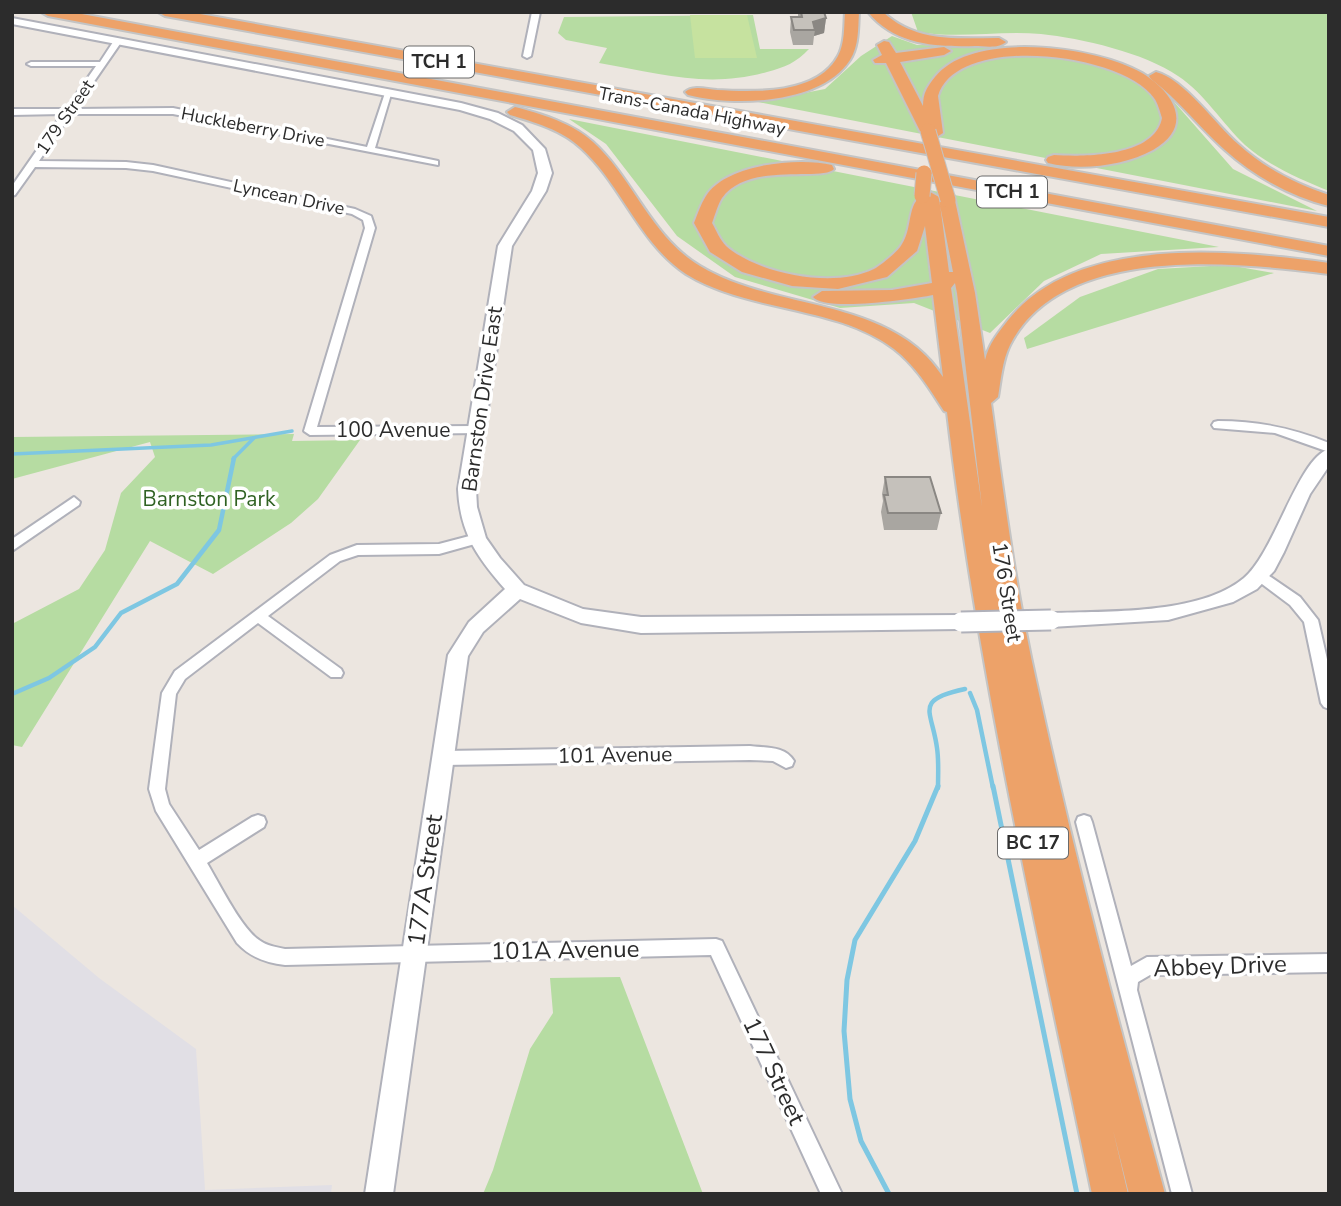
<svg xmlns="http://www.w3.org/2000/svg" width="1341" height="1206" viewBox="0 0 1341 1206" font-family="'Nunito Sans',sans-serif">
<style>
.industrial{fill:#e1dfe5}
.green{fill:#b6dca2}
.pitch{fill:#c6e29f}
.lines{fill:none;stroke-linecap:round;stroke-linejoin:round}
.stream-far2{stroke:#7ec7e2;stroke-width:3.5}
.stream-far1{stroke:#7ec7e2;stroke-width:4.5}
.stream{stroke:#7ec7e2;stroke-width:5}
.street-casing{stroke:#b0b1ba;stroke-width:4}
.secondary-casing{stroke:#b0b1ba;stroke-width:4}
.highway-casing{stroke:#c4c4c4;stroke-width:4}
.street{fill:#fff;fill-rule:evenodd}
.secondary{fill:#fff;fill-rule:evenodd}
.highway{fill:#eda269;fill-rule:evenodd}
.secondary-bridge-casing{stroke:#b0b1ba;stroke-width:23;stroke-linecap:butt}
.highway-bridge-casing{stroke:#c4c4c4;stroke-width:17;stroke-linecap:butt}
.secondary-bridge{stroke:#fff;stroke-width:19}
.highway-bridge{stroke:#eda269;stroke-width:15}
.wall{fill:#a9a6a1}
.shaded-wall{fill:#8a8783}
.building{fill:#c5c1bb;stroke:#8a8783;stroke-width:2}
.labels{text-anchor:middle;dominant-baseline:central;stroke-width:7;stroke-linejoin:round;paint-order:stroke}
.far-street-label{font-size:18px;fill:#2c2c2c;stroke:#fff}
.shield{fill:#fff;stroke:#6b6b6b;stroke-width:2}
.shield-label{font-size:19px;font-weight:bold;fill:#2c2c2c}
.street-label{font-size:21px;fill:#2c2c2c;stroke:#fff}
.park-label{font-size:21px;fill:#306223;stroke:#fff}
.near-street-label{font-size:24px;fill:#2c2c2c;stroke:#fff}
</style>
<rect width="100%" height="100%" fill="#ece6e0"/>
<polygon class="industrial" points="12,905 99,978 196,1049 205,1190 332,1185 331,1194 12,1194"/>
<g class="green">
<path d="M911,12H1329V191C1300,179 1269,166 1245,145C1222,123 1204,93 1178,76C1145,53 1081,38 1041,34C1000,30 959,39 918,32Z"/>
<path d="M753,15L760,49H809C796,63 785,67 767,72C707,89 659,73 599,63L607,48L566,40L558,33L564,17Z"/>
<polygon points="892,36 917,45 1010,46 1088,53 1153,78 1233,169 1317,211 758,102 825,89 861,56"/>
<polygon points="569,119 1219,247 1101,254 1044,281 990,333 914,303 840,308 735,277 677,236 606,144"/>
<polygon points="1228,265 1274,273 1027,349 1024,338 1080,297 1158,269"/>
<polygon points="294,434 292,441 360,440 318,499 291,523 213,574 150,541 22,747 12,745 12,624 79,589 105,550 121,493 155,457 150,442 12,479 12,437"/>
<polygon points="620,977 703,1194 483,1194 493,1170 530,1049 553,1013 550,978"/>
</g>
<polygon class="pitch" points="690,15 747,15 757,58 695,58"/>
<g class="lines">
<g class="stream-far2">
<polyline points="12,454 211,445 292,431"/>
<polyline points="233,459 254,438"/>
</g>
<g class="stream-far1">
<polyline points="970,693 977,710 993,788"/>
<polyline points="12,694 49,678 95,647 121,613 177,584 219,530 234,458"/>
<path d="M938,788C938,775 939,761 937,748C932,710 913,700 965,689"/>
</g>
<g class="stream">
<polyline points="993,786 1077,1194"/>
<polyline points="889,1194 861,1141 850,1099 844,1031 847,980 855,940 915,841 938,786"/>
</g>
<defs>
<g id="street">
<polygon points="532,12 540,12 531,56 527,58 523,56"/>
<polygon points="115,39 122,41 75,109 173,108 367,147 385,93 392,91 375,148 438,161 438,165 173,114 71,114 39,161 126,162 153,165 355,209 371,216 375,228 317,427 476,426 480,427 482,430 480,433 310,435 304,431 365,228 363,220 352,214 153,171 126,168 35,167 15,195 12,196 12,186 62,114 12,115 12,109 66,109 96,66 31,66 27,64 31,62 100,62"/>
<path d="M1218,421C1258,421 1292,428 1329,443V452L1275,433L1214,428L1212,425L1214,422Z"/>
<polygon points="74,497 80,502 79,505 12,551 12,539"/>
<path d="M477,534L482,536L484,539L482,542L439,554L358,555L340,561L268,616L341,669L343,673L341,677H331L258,623L185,679L176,694L165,789L169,804L199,850L252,817L258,815L264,817L266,822L264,827L207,863C219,883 241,928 259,940C267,946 276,947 285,949L716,939L722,941L842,1194H821L711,955L285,965C266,963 250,957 237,943L156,811L149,789L162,693L175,671L330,555L357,545L439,544Z"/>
<polygon points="1259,569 1300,597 1318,620 1329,668 1329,709 1324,707 1321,703 1304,622 1290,605 1254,578 1252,574"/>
<path d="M750,746C766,748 785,746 794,761L792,766L786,768L773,761L750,760L443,765L437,763L435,758L437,753L443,751Z"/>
<polygon points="1084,815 1090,817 1092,822 1131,966 1147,957 1329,954 1329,972 1150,975 1138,982 1137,990 1192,1194 1172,1194 1076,822 1078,817"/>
</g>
<g id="secondary">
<path d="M12,18L461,103L498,113L522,125L545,149L552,173L546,191L512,246L476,489L477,507L486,538L500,558L524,585L583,609L641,617L961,615L968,617L971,622L968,627L961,629L641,633L581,623L520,599L483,632L468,656L393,1194H365L448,655L469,622L505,589C477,557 460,533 458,489L498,246L532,191L538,173L533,150L514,131L490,119L460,110L12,24Z"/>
<path d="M1329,449V466L1310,494L1284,552L1274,571L1257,589L1233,602L1168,620L1051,627L1044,625L1041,620L1044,615L1051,613C1106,611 1200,615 1244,578C1275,552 1298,458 1329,449Z"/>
</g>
<g id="highway">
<polygon points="41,12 71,12 1329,246 1329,256 48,16"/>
<polygon points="158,12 189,12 1329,217 1329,227 165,16"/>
<path d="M845,12H859C858,28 859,46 850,60C822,104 734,107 688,95L685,92C693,85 706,89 717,90C754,92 817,95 838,56C845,43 844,26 845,12Z"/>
<path d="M868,12H883C916,43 957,38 999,38L1006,42C998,49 985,46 975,46C935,47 895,45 868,12Z"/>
<path d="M884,41L889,42L896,53L944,47L951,51L944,55L900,62L923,106C923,93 927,87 935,77C972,30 1095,46 1142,73C1175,93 1194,127 1153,150C1124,166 1080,171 1048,163L1046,160L1048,157L1054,155C1084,157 1155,157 1162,118C1160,112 1158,103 1154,98C1124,53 957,32 938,96L943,133L935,138L920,131L886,63H875L873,60L882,55L877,45Z"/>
<path d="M1156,72C1184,79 1216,125 1238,144C1264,168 1296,184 1329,195V206C1291,197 1254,176 1225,150C1199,127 1179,100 1151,79L1149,76Z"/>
<path d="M515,107C542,114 572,123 593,142C633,178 651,237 700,266C775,312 891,296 943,377L933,295C913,299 825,312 813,297L822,291L892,290L932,283L925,226L917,251L887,277L838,289L792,286L742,272L710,252L694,223C698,213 702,201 708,193C730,164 799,157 832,165L834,169C822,182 748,161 722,198C718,204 715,215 712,223C716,230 720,240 726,246C758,274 834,289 874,269C881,265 898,252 902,244C914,226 905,198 930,192L939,197L949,272H953L939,200L948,195L954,196L975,293L985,360C989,343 999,332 1009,319C1078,234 1233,250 1329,263V274C1235,262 1062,243 1010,345C1002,361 1001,380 998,397L991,403C1004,497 1016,592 1037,685C1074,856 1119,1025 1165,1194H1129L1113,1130L1128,1194H1092C1038,934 978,675 947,412L944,411C929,388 916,366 894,349C837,305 749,313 686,274C639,243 622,185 581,148C562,130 534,122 510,115L507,112ZM955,283L957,293L982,507L951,288Z"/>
</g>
</defs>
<use href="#street" class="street-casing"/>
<use href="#secondary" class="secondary-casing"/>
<use href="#highway" class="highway-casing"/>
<use href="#street" class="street"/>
<use href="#secondary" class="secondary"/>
<use href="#highway" class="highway"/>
<defs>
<polyline id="secondary-bridge" points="961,622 1051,620"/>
<g id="highway-bridge">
<polyline points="928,131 948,200"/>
<polyline points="922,196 924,173"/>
</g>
</defs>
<use href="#secondary-bridge" class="secondary-bridge-casing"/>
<use href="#highway-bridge" class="highway-bridge-casing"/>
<use href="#secondary-bridge" class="secondary-bridge"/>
<use href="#highway-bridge" class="highway-bridge"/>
</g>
<g class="wall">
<polygon points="798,12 824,12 826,18 824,33 814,36 813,45 793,45 790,32 791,17 798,17"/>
<polygon points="885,477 941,513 937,530 884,530 881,512 883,501 882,494"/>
</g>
<polygon class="shaded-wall" points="826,18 824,33 814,36 815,30 813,22"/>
<g class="building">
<polygon points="801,12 824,12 826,18 813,22 815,30 794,30 791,17 802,17"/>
<polygon points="885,477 930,477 941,513 888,513 884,495 888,495"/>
</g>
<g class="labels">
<g class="far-street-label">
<text transform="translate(692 111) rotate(11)">Trans-Canada Highway</text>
<text transform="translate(65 117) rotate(-55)">179 Street</text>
<text transform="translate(253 127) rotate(11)">Huckleberry Drive</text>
<text transform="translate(289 197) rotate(12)">Lyncean Drive</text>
</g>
<g class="shield">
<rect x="404" y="46.5" width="70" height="31" rx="5"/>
<rect x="977" y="176.5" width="70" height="31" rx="5"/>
<rect x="998" y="827.5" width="70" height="31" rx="5"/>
</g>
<g class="shield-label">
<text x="439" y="62">TCH 1</text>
<text x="1012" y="192">TCH 1</text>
<text x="1033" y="843">BC 17</text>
</g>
<g class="street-label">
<text transform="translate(482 399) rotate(-82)">Barnston Drive East</text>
<text x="393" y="430">100 Avenue</text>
<text transform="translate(1007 592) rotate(81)">176 Street</text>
<text transform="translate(615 755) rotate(-1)">101 Avenue</text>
</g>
<g class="park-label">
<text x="209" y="499">Barnston Park</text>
</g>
<g class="near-street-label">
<text transform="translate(425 880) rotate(-82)">177A Street</text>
<text transform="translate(565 950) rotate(-1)">101A Avenue</text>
<text transform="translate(1220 966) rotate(-2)">Abbey Drive</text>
<text transform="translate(774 1071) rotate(65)">177 Street</text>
</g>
</g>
<rect width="1341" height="1206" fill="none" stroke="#2c2c2c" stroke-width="28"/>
</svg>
